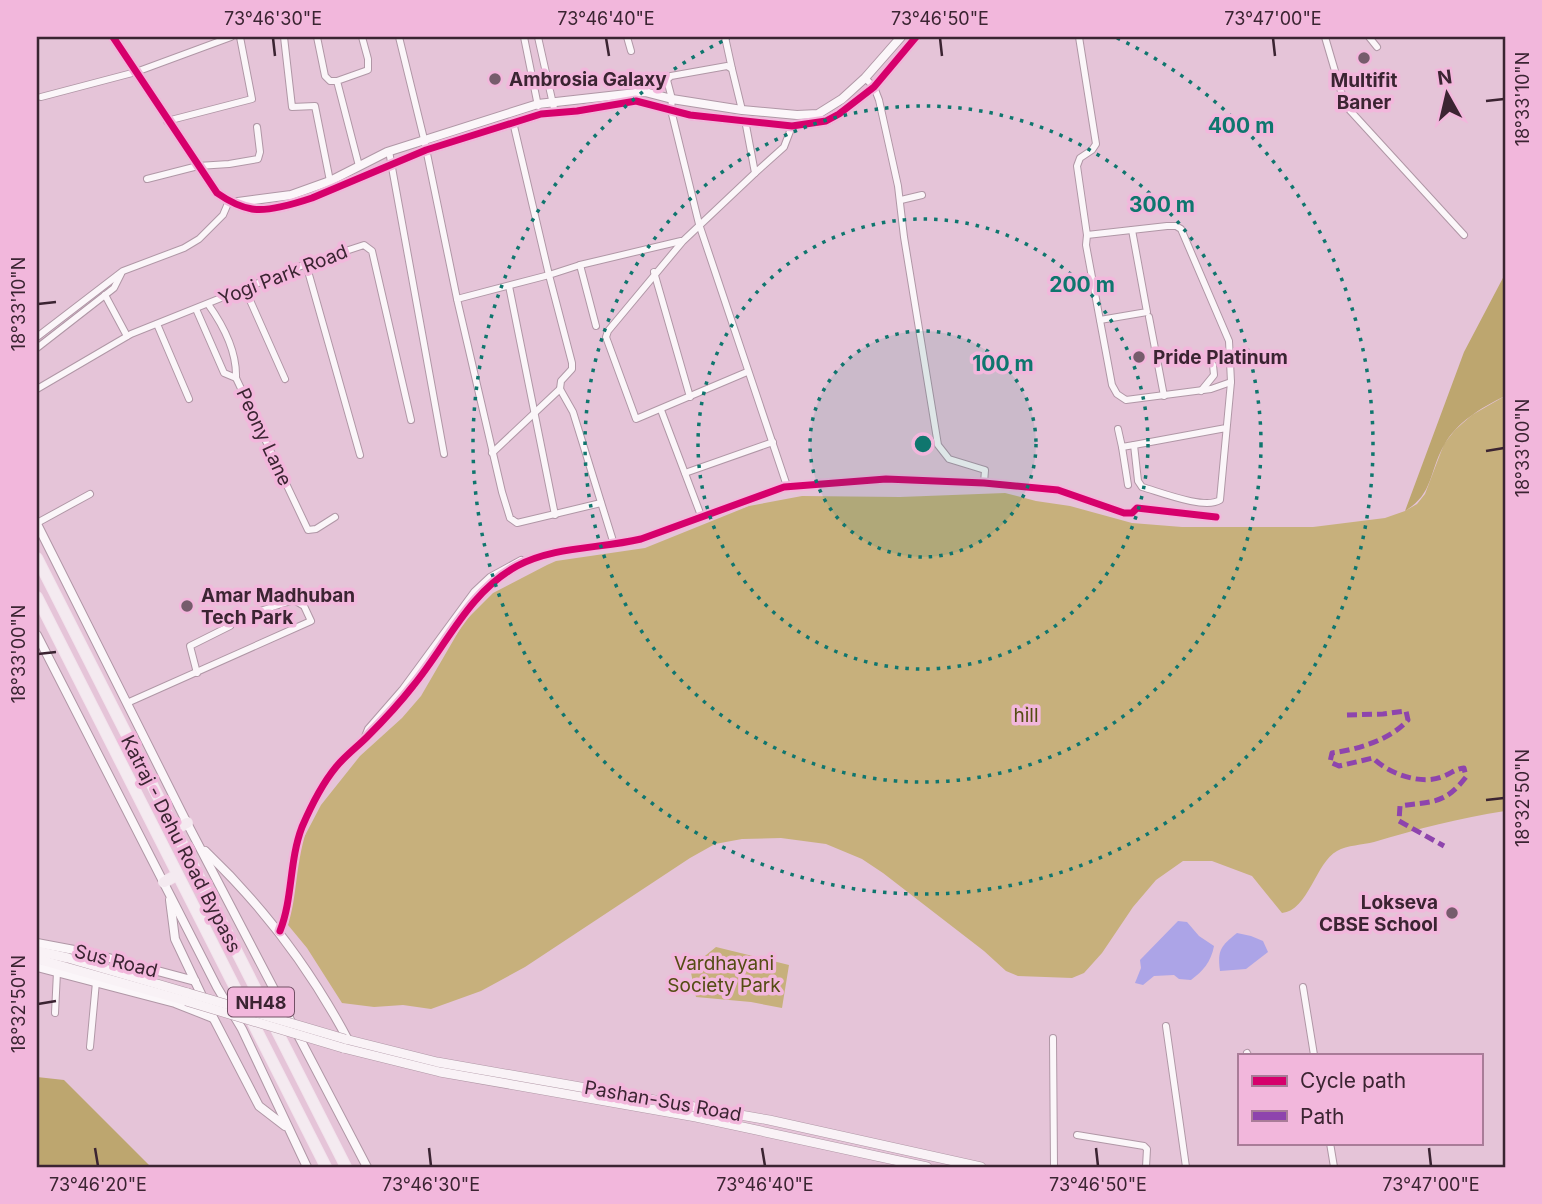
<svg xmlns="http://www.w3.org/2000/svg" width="1542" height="1204" viewBox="0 0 1542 1204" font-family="Inter,sans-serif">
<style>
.green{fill:#c7b07c}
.forest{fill:#bda66f}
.water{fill:#aca4e7}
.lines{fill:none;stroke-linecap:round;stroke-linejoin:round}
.minor-casing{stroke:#b097a6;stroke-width:8}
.tertiary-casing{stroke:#b097a6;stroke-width:10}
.secondary-casing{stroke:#b097a6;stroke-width:10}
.trunk-casing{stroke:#f3e4ed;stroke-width:12}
.minor{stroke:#fbf6f9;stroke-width:6}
.tertiary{stroke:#fbf6f9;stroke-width:8}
.secondary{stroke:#f9f2f6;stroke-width:9}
.trunk{stroke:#f4eaf0;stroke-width:10}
.secondary-bridge-casing{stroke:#b097a6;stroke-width:10;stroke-linecap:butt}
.secondary-bridge{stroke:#f9f2f6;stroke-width:9}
.quiet{stroke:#8e44ad;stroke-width:5;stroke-dasharray:10 5;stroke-linecap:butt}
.cycleway-casing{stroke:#f2b7dc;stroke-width:11}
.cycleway{stroke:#d6006c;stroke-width:7}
.ticks{fill:none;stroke:#3b2432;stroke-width:2.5}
.ring{fill:none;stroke:#0f766e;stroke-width:3.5;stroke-dasharray:3.5 7}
.poi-dot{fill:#765c6c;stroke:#f2b7dc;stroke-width:2.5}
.labels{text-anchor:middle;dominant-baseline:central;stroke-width:7;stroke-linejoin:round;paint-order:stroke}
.shield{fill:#f2b7dc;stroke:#725065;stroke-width:2}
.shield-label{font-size:18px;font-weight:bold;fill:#3b2432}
.poi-label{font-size:19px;font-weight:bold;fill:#3b2432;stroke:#f2b7dc;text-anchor:start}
.street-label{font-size:19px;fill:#3b2432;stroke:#f2b7dc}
.park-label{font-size:19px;fill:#544c13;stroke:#f2b7dc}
.centre{fill:#0f766e;stroke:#f2b7dc;stroke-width:3.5}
.ring-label{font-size:21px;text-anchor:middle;font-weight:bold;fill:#0f766e;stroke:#f2b7dc;stroke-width:7;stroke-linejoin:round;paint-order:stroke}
.neatline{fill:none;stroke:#3b2432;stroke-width:2.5}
.ticks-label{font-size:18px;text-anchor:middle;fill:#3b2432}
</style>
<rect width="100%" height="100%" fill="#e5c4d8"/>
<g class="green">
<path d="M1505,396V811C1460,818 1417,829 1374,842C1363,845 1347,845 1337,851C1316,862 1308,911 1282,913L1252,876L1212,861H1183L1156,880L1133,907L1102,953L1084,973L1072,978L1018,976L1006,971L984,951L883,873L862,859L826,844L781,838L742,839L715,844L690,858L525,967L481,991L431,1009L403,1005L374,1007L342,1003L307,948L288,925L301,843L321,805L360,756L402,718L421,696L464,622L493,593L547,565L556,561L645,548L749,506L802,496L900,497L1005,493L1036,501L1070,506L1132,523L1182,527H1313L1385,518L1405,511L1417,504L1425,494L1444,444L1455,430L1472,415Z"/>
<polygon points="716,947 789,965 782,1008 751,1002 696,997 690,968"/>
</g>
<g class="forest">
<path d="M1505,274V396C1481,408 1456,422 1443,447C1429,473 1433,494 1405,511L1464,352Z"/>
<polygon points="37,1077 64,1080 151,1167 37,1167"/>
</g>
<g class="water">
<path d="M1178,921L1187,922L1199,936L1214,946C1211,962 1203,971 1191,980L1179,979L1174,975L1154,976L1143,985L1135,983L1141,968L1140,960Z"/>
<path d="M1237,933L1251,936L1263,941L1268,952L1246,969L1220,971C1217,950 1221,946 1237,933Z"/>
</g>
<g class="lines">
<defs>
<g id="minor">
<polyline points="284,37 292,107 315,106 330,181"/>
<polyline points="317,37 325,76 330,81 337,81"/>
<polyline points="399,37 424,139 457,299"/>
<polyline points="524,37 538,106"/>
<polyline points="538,37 555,113"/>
<polyline points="627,37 631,51"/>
<polyline points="725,37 732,69"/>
<polyline points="1079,37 1096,144 1092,150 1080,158 1077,166 1087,235 1086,245 1112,385 1117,394 1126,400 1211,389 1231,382 1229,341 1181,229 1176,226 1167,226 1087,235"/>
<polyline points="1325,37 1345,105 1464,235"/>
<polyline points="1369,37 1377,47"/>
<polyline points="865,78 874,87 879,100 898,186 904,237 938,445 949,459 985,470 984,483"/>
<polyline points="41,97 136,72 231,37"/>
<polyline points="742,110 732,69 727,66 671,76 667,80 672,99 671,110 699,224 787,486"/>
<polyline points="745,120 755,173 683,241 608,331 606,337 636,419 747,372"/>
<polyline points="167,121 252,99 240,37"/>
<polyline points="513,122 549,275 457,299 502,492 510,518 517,523 601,503"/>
<polyline points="389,151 444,454"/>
<polyline points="359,166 337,81 368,70 368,59 362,37"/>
<polyline points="755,173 784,147 792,126"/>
<polyline points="147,179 198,166 229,164 258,159 260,152 257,127"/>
<polyline points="901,200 922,195"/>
<polyline points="306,264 360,455"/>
<polyline points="580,265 681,241"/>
<polyline points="654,272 690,397"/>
<polyline points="509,286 555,515"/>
<polyline points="245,289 285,379"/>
<polyline points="105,295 127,336"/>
<path d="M208,304C223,325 237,351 236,378L308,530L316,529L335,517"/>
<polyline points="196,309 224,373 236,378"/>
<polyline points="1149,317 1164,396"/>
<polyline points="1100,320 1147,312 1132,230"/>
<polyline points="157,324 189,399"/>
<polyline points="596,326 580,265 549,275 572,363 572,369 561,381 560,389 573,412 613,541"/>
<polyline points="37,337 123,271 184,248 199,239 223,215 229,201"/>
<polyline points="37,348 114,288 121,274"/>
<polyline points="37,389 131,334 306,264 364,245 372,251 411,420"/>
<polyline points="1201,391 1214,375 1213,365 1210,360"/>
<polyline points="661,410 700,513"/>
<path d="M1226,428L1134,445L1138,481L1142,487C1160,492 1205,510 1220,500L1231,382"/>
<polyline points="1118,429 1122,447 1134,445"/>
<polyline points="1122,447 1128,485"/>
<polyline points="492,453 560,389"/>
<polyline points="685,473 773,442"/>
<polyline points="37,523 90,494"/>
<polyline points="197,673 190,646 230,626"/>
<polyline points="127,703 311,621 304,606 294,600 257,612"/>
<polyline points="364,739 368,729 402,690 474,592 490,577 521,560"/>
<path d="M280,931C293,898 289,861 302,827C311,806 322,784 336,767C345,756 357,747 367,737C383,721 399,704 413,686C447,645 468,593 517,566C555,546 599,549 641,539L784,487L886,479L984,483L1058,490L1124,513H1132L1137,508L1216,517"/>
<polyline points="1303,987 1314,1055"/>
<polyline points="55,1013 57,972"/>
<polyline points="1166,1026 1186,1167"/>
<polyline points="1053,1038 1054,1167"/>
<polyline points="90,1047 96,982"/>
<polyline points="1247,1053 1248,1055"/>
<polyline points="1077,1135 1144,1146 1147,1149 1146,1167"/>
<polyline points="1330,1143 1334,1167"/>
</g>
<g id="tertiary">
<path d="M113,37L217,193C227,200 240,207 252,209C268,212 297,203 312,198L426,150L541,114L577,111L636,101L690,115L792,126L826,121L839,114L874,87L916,37"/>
<polyline points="238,202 291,195 330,181 387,152 538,104 645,92 672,99 742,110 797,115 818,114 842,99 865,78 901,37"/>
<polyline points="37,524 187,823 367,1167"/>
<polyline points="37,635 217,987 242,1029 307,1167"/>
<path d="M205,851C264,907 310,968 348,1040"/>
<polyline points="170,900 175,939 202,996 259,1106 285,1126"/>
<polyline points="37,943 90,953 195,981"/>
<polyline points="37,967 175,1003 213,1018"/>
</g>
<g id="secondary">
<polyline points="37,951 68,958 188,993"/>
<polyline points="37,959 186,1001"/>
<polyline points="345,1039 437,1062 769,1120 981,1167"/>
<polyline points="343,1048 440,1072 696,1117 927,1167"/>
</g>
<g id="trunk">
<polyline points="37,558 346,1167"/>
<polyline points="37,597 326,1167"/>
<polyline points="174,829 187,823"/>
<polyline points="164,882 177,875"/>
</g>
</defs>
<use href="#minor" class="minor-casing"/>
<use href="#tertiary" class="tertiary-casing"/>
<use href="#secondary" class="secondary-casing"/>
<use href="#trunk" class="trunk-casing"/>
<use href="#minor" class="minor"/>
<use href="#tertiary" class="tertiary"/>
<use href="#secondary" class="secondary"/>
<use href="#trunk" class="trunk"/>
<defs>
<g id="secondary-bridge">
<polyline points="188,993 345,1039"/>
<polyline points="186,1001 343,1048"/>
</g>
</defs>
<use href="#secondary-bridge" class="secondary-bridge-casing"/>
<use href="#secondary-bridge" class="secondary-bridge"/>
<path class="quiet" d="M1347,715L1383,714L1406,711L1408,720C1390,740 1359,749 1332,753L1330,762L1339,766L1373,758C1389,774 1422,786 1444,776C1452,773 1455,769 1464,768L1466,777C1444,805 1433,801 1400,806L1399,821L1444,846"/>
<defs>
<g id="cycleway">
<path d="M113,37L217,193C227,200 240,207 252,209C268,212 297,203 312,198L426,150L541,114L577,111L636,101L690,115L792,126L826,121L839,114L874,87L916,37"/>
<path d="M280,931C293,898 289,861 302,827C311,806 322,784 336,767C345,756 357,747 367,737C383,721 399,704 413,686C447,645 468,593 517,566C555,546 599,549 641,539L784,487L886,479L984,483L1058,490L1124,513H1132L1137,508L1216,517"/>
</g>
</defs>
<use href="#cycleway" class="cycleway-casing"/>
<use href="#cycleway" class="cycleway"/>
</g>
<path class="ticks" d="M273,38L275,56M606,38L609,56M940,38L942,56M1273,38L1275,56M1486,101L1504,99M38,304L56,302M1486,451L1504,448M38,654L56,652M1486,800L1504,798M38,1004L56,1001M95,1148L98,1166M429,1148L431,1166M762,1148L765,1166M1096,1148L1098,1166M1429,1148L1431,1166"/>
<circle cx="923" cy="444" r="113" fill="#0f766e" fill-opacity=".12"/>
<g class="ring">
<circle cx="923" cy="444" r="113"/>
<circle cx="923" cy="444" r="225"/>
<circle cx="923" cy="444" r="338"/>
<path d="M1117 38A450 450 0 1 1 729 38"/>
</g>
<g class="poi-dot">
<circle cx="1364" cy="58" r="7"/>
<circle cx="495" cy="79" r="7"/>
<circle cx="1139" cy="357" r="7"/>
<circle cx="187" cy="606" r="7"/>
<circle cx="1452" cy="913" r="7"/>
</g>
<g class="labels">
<rect class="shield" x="228" y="987.5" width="66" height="29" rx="5"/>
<g class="shield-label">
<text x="261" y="1002">NH48</text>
</g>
<g class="poi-label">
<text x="509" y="79">Ambrosia Galaxy</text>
<text x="1364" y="80" text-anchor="middle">Multifit<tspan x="1364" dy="22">Baner</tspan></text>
<text x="1153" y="357">Pride Platinum</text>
<text x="201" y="595">Amar Madhuban<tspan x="201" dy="22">Tech Park</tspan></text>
<text x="1438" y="902" text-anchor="end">Lokseva<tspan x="1438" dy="22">CBSE School</tspan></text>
</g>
<g class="street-label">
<text transform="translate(283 275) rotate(-21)">Yogi Park Road</text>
<text transform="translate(264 437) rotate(65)">Peony Lane</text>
<text transform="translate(181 844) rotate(63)">Katraj - Dehu Road Bypass</text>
<text transform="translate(116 961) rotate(14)">Sus Road</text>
<text transform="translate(663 1101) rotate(10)">Pashan-Sus Road</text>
</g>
<g class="park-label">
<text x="1026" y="715">hill</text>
<text x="724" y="963">Vardhayani<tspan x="724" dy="22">Society Park</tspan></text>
</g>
</g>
<circle cx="923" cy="444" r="10" class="centre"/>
<g class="ring-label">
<text x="1241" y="133">400 m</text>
<text x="1162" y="212">300 m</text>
<text x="1082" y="292">200 m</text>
<text x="1003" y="371">100 m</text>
</g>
<rect width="1542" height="1204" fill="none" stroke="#f2b7dc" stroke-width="77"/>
<rect x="1238" y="1054" width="245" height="91" fill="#f2b7dc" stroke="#a97c98" stroke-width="2"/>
<rect x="1252" y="1076" width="35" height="10" fill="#d6006c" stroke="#a97c98" stroke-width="2"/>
<text x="1300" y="1088" font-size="21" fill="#3b2432">Cycle path</text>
<rect x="1252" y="1111" width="35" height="10" fill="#8e44ad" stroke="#a97c98" stroke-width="2"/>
<text x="1300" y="1124" font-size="21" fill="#3b2432">Path</text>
<g transform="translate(1447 94) rotate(352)" stroke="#f2b7dc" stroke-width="5" paint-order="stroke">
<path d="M0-5L12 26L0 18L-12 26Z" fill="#3b2432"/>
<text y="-10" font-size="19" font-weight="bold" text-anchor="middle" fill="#3b2432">N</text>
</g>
<rect x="38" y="38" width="1466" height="1128" class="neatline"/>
<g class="ticks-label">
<text x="273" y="25">73°46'30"E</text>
<text x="606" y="25">73°46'40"E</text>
<text x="940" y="25">73°46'50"E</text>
<text x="1273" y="25">73°47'00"E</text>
<text transform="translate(1523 99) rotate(-90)" y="6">18°33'10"N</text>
<text transform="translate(19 304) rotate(-90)" y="6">18°33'10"N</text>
<text transform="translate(1523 448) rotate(-90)" y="6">18°33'00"N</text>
<text transform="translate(19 654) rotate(-90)" y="6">18°33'00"N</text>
<text transform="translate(1523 798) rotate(-90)" y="6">18°32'50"N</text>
<text transform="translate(19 1004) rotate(-90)" y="6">18°32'50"N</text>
<text x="98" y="1191">73°46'20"E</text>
<text x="431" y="1191">73°46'30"E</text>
<text x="765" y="1191">73°46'40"E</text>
<text x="1098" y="1191">73°46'50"E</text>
<text x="1431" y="1191">73°47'00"E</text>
</g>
</svg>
